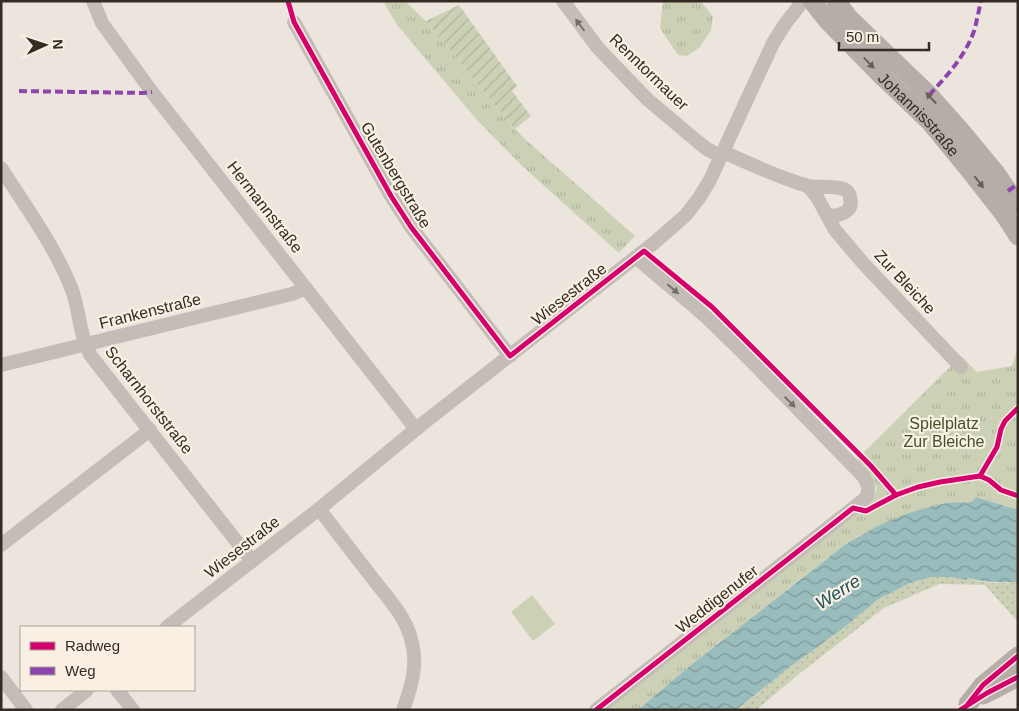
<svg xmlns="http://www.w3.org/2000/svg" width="1019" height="711" viewBox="0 0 1019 711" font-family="Helvetica,sans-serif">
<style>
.grass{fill:url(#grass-dots)}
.park{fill:url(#park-tufts)}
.garden{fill:url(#garden-furrows)}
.pitch{fill:#ccd1b6}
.water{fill:url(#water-waves)}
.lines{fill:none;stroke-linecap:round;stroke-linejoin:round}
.street{stroke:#c4bdb7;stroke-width:14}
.secondary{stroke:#b5ada7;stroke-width:19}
.quiet{stroke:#8e44ad;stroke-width:4;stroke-dasharray:8 4;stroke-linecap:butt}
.cycleway-casing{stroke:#f9f0e3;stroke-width:8}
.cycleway{stroke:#d6006c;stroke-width:5}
.oneway{fill:#756d67}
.oneway2{fill:#685f59}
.labels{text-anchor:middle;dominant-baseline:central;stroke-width:4.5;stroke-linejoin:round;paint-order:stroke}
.street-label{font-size:16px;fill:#342b25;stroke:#f9f0e3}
.park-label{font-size:16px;fill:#425328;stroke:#f9f0e3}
.water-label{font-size:18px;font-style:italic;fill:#1a5057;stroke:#f9f0e3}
</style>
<defs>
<pattern id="grass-dots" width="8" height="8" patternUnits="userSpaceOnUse" patternTransform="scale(1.25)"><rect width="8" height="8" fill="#ccd1b6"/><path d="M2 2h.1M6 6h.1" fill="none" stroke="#b0b49c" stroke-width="1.8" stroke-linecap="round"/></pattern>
<pattern id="park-tufts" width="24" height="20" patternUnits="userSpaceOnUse" patternTransform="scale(1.25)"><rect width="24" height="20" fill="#ccd1b6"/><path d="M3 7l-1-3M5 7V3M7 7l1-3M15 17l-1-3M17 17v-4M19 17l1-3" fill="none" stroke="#b0b49c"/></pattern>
<pattern id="garden-furrows" width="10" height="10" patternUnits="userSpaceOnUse" patternTransform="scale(1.25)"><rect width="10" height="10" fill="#ccd1b6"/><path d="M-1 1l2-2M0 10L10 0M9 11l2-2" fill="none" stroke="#b0b49c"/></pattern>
<pattern id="water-waves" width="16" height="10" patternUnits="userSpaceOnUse" patternTransform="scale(1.25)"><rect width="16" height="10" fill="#99bcbd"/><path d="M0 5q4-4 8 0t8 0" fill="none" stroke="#7e9999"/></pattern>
</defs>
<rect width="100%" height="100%" fill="#ece5dd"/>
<polygon class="grass" points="930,577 951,577 967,580 968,578 976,581 991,583 1018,582 1018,622 985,585 939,584 884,608 799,674 756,710 736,710 786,670 846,626 877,600 910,583"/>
<g class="park">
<polygon points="383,1 405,1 426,21 515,129 526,140 635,236 619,253 522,166 478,121 397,25"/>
<polygon points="663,1 701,1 713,17 711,30 700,47 687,56 678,55 660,28"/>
<polygon points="1018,347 1018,510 976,497 971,502 964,503 860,535 846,544 798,581 691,665 638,710 605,710 682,648 874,496 877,488 857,459 961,356 977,372 1012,366"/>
</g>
<polygon class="garden" points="459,5 517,86 512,91 531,116 515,129 426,21"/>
<polygon class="pitch" points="532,595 555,624 533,641 511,612"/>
<path class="water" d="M976,497L1018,510V582C999,582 986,583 968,578L967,580L951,577H930L910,583L877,600L846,626L786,670L736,710H638L691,665L846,544C876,525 912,509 948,503C955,502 963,503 971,502Z"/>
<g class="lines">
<g class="street">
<polyline points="93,1 102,23 152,92 416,429"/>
<polyline points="563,1 598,48 647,99 698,142 707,149 720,156"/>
<polyline points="294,22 391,196 411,227 510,356"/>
<path d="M723,152C744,161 765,171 787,179C794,181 802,185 809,186C819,188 839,185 847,191C849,193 850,195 850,198C854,212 840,216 828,216"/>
<path d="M1,168C26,207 55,246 72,290C80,312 79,335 91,356L252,561"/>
<polyline points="808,186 817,197 835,230 863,263 961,367"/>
<polyline points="1,365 292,294 306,288"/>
<path d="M319,509C336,531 353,553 370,575C386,596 407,617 412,643C418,666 411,688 403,710"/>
<polyline points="1,545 150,430"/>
<polyline points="167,627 319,509 426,421 654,243 686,215 699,198 710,180 773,43 785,24 803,1"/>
<polyline points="1,677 26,710"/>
<polyline points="117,690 133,710"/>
<polyline points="62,710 87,690"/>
<path d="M596,710L866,498C870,488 868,485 863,476C811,423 760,368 705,316C683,296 659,278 636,257"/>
</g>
<g class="secondary">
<path id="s1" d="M812,1L828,21L885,79L930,122L967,167L1004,214L1018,236"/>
<polyline points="836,1 849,18 929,95 961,131 995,172 1018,205"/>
<polyline points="983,695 1018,677"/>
<polyline points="968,704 983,685 1018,656"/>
</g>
<g class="quiet">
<polyline points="19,91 143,93 152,92"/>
<path d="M929,95C947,76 967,54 975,28C977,19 979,10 981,1"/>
<polyline points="1008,191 1018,184"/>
</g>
<defs>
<g id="cycleway">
<polyline points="288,1 294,22 391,196 411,227 510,356 644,251 712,307 871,466 896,495"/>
<polyline points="980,476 997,447 1001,429 1005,421 1018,408"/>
<polyline points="968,704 983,685 1018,656"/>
<polyline points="596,710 853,508 866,511 896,495 918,487 940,482 980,476 989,480 1001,490 1018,496"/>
<polyline points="960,710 987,693 1018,677"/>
</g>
</defs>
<use href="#cycleway" class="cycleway-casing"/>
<use href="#cycleway" class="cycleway"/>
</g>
<defs><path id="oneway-solid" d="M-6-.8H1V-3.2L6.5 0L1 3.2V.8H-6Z" transform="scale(1.25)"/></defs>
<g class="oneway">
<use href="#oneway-solid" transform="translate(580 25) rotate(-127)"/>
<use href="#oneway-solid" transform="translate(673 289) rotate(40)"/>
<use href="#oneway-solid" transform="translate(790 402) rotate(45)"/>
</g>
<g class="oneway2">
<use href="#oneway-solid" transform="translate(869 63) rotate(46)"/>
<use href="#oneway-solid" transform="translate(931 98) rotate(-133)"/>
<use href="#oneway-solid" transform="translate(979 182) rotate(52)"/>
</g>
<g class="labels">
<g class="street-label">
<text transform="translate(649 72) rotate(44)">Renntormauer</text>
<text stroke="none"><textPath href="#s1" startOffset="156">Johannisstraße</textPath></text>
<text transform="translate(396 175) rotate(59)">Gutenbergstraße</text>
<text transform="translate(265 207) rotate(52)">Hermannstraße</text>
<text transform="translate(905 282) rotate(47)">Zur Bleiche</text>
<text transform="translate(569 294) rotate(-38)">Wiesestraße</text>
<text transform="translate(150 311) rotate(-14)">Frankenstraße</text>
<text transform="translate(149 400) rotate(52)">Scharnhorststraße</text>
<text transform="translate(242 547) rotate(-38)">Wiesestraße</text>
<text transform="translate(717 599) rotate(-38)">Weddigenufer</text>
</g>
<g class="park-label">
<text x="944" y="423">Spielplatz<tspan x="944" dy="18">Zur Bleiche</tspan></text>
</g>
<g class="water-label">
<text transform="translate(838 592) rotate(-32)">Werre</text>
</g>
</g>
<rect width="1019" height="711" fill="none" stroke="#342b25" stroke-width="5"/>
<rect x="20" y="626" width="175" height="65" fill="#f9f0e3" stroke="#aaa197"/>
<rect x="30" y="642" width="25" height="8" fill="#d6006c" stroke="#aaa197"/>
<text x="65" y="651" font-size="15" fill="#342b25">Radweg</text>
<rect x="30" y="667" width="25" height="8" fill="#8e44ad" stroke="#aaa197"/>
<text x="65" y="676" font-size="15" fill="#342b25">Weg</text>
<g transform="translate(45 45) rotate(87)" stroke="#f9f0e3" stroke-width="4" paint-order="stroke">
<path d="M0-4L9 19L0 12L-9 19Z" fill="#342b25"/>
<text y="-8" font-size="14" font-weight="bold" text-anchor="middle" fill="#342b25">N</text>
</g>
<path d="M839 42v8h90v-8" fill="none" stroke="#342b25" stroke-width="2.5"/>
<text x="846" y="42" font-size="15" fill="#342b25" stroke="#f9f0e3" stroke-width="4" paint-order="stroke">50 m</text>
</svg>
